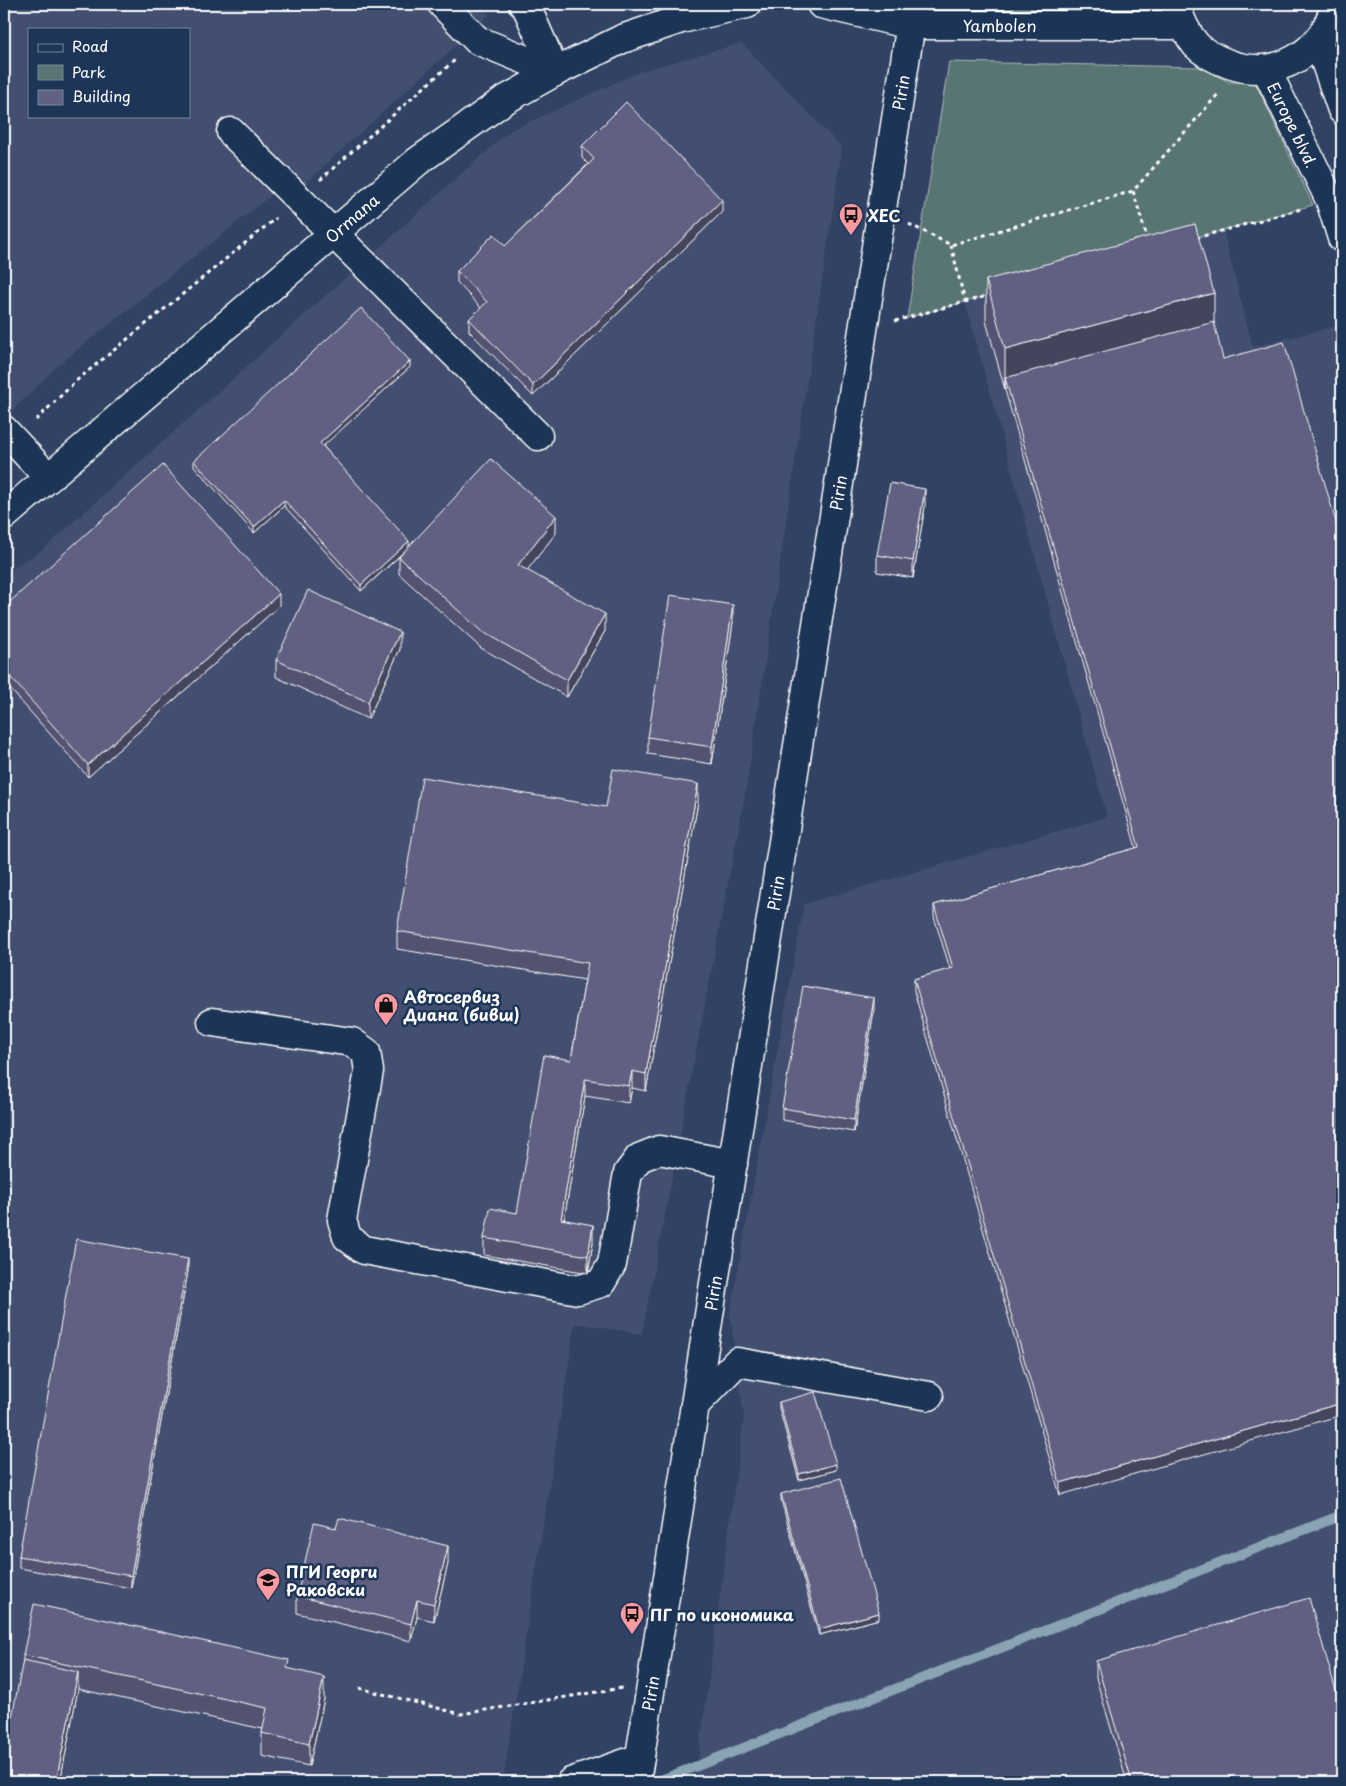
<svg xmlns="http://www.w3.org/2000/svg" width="1346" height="1786" viewBox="0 0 1346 1786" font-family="'Playpen Sans',sans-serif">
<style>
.built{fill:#434f70;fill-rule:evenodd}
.green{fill:#587573;stroke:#acbab9}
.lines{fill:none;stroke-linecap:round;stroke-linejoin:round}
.stream{stroke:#8aa4b3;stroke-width:10}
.minor-casing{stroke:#fff;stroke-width:31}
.major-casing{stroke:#fff;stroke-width:31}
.path{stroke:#fff;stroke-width:3;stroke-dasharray:4 4;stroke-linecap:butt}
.minor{stroke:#1d3557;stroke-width:28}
.major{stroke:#1d3557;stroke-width:28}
.wall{fill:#535371;stroke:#fff}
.shaded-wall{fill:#43445c;stroke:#fff}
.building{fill:#606183;stroke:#fff}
.labels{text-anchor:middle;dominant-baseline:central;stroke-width:5;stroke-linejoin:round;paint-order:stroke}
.street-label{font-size:16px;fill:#fff;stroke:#1d3557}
.poi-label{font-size:16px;font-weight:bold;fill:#fff;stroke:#1d3557;text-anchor:start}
</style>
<rect width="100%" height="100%" fill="#314264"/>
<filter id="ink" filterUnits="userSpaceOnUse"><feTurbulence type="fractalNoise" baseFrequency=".02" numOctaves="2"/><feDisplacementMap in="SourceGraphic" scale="10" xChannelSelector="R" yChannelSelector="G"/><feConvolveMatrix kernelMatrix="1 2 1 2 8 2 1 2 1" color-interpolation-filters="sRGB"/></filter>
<g filter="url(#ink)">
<g class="built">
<path d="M4,4H478L489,15L303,185H284L56,367L4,419ZM29,29H189V116H29Z"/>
<polygon points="742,43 842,148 746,790 642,1334 575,1323 503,1781 498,1782 4,1782 4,573 41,551 509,131 641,71"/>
<polygon points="1223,231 1253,347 1336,326 1342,347 1342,1782 695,1782 744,1417 730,1314 804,904 1107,817 965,302"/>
</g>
<g class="green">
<polygon points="914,4 1175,4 1182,25 911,25"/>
<polygon points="949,62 1201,67 1229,82 1255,82 1313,205 907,318"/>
</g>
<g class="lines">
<polyline class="stream" points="656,1782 1342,1515"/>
<defs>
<g id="minor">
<polyline points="442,4 477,40 555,72"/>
<polyline points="523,4 527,8 555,72"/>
<path id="s1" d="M821,4L911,25H1182"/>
<polyline points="231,132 538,436"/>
<polyline points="4,430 49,478"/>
<path id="s2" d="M4,516L418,161L503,101L555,72L622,39L681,19L747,4"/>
<polyline points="212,1022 352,1042 366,1052 369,1071 342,1220 347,1237 364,1250 578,1290 601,1283 612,1264 628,1173 639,1158 659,1150 733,1164"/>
<polyline points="695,1405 737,1362 929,1396"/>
<polyline points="571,1782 640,1758"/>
<path id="s3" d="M636,1782L914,4"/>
</g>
<g id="major">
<path d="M1175,4C1180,19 1186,33 1196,45C1205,54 1218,60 1229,64C1277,81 1324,53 1335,4"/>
<polyline points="1318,41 1342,110"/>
<path id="s4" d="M1266,69L1330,200L1342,238"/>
</g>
</defs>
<use href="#minor" class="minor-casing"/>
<use href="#major" class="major-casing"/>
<g class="path">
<polyline points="320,180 456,59"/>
<polyline points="909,224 951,245 1133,191"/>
<polyline points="1196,238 1301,209"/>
<polyline points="1148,241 1133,191 1220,92"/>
<polyline points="951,245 965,302"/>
<polyline points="895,321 990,295"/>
<polyline points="36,420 76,381 276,218"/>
<polyline points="359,1688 461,1714 622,1688"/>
</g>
<use href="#minor" class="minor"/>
<use href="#major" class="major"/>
</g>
<g class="wall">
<polygon points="582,146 722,212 533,396 469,331 469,319 481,308 457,282 457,271 505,246 588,164 582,158"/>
<polygon points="986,280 1214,293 1060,1495 914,991 914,979 950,969 934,917 934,905 1136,848 1005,390 986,321"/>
<polygon points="410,367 323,446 409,546 556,533 527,570 605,631 567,697 481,648 399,574 399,557 403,553 361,591 284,506 254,533 194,466 194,461"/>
<polygon points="925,506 913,578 877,572 877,555"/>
<polygon points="279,606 88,777 4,682 4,607"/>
<polygon points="733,622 712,764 648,754 648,737"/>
<polygon points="400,649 368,719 276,677 276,660"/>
<polygon points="698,802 646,1091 632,1088 629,1103 585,1096 564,1220 593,1242 588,1273 484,1255 484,1238 517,1213 571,1060 585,980 397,949 397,931 606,807"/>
<polygon points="874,1010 854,1132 782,1120 782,1108"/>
<polygon points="188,1271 131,1588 19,1568 19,1556"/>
<polygon points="779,1402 836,1470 799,1480 779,1408"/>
<polygon points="781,1494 879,1619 819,1635 781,1500"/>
<polygon points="448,1563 434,1621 417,1617 411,1641 297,1613 297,1596"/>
<polygon points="23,1655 289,1669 324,1699 309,1766 262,1756 262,1733 263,1729 78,1689 60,1782 4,1782 23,1660"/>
<polygon points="1096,1661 1342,1782 1127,1782 1096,1678"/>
</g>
<g class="shaded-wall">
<polygon points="722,200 722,212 533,396 533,385"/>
<polygon points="1214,293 1214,333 1005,378 1005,390 1005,349"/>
<polygon points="410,361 410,367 320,449 320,443"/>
<polygon points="925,489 925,506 913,578 913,561"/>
<polygon points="284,500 284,506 254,533 254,527"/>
<polygon points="556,516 556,533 518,582 518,565"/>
<polygon points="409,541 409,547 361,591 361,585"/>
<polygon points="279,594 279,606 88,777 88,765"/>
<polygon points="733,605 733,622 712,764 712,747"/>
<polygon points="605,614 605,631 567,697 567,680"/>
<polygon points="400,632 400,649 368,719 368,702"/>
<polygon points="698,784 698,802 646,1091 646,1074"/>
<polygon points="874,998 874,1010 854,1132 854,1120"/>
<polygon points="632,1071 632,1088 629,1103 629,1086"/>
<polygon points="585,1079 585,1096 561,1237 561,1219"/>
<polygon points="593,1225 593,1242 588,1273 588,1256"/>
<polygon points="188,1259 188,1271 131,1588 131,1576"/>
<polygon points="1342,1403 1342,1415 1060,1495 1060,1483"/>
<polygon points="836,1464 836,1470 799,1480 799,1474"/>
<polygon points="448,1546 448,1563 434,1621 434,1604"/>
<polygon points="417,1600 417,1617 411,1641 411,1624"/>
<polygon points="879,1613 879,1619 819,1635 819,1629"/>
<polygon points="78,1672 78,1689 60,1782 56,1782"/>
<polygon points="324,1677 324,1699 309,1766 309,1744"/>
</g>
<g class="building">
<polygon points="626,102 722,200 533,385 469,319 487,302 457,271 494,234 505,246 594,159 582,146"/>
<polygon points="1195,224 1214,293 1005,349 986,280"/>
<polygon points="361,308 410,361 320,443 409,541 361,585 284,500 254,527 194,461"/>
<polygon points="1214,322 1223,359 1284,342 1342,543 1342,1403 1060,1483 914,979 953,968 934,905 1139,847 1005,378"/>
<polygon points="491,459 556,516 518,565 605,614 567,680 481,631 399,557"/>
<polygon points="163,465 279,594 88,765 4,670 4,607"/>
<polygon points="890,483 925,489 913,561 877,555"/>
<polygon points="308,590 400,632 368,702 276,660"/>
<polygon points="670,595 733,605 712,747 648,737"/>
<polygon points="613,769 698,784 646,1074 632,1071 629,1086 585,1079 561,1219 593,1225 588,1256 484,1238 490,1208 517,1213 544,1055 571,1060 588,963 397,931 422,777 606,807"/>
<polygon points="803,986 874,998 854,1120 782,1108"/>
<polygon points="76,1239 188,1259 131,1576 19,1556"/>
<polygon points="815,1392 836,1464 799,1474 779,1402"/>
<polygon points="841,1478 879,1613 819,1629 781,1494"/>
<polygon points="339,1518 448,1546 434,1604 417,1600 411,1624 297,1596 314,1523 336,1528"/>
<polygon points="1309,1598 1342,1711 1342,1782 1132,1782 1096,1661"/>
<polygon points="34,1604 289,1660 287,1668 324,1677 309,1744 262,1733 267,1708 23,1655"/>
<polygon points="23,1660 78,1672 56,1782 4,1782 4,1759"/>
</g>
</g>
<defs>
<symbol id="bus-pin" viewBox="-11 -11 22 30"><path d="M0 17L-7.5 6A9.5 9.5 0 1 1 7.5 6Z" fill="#ff9aa2" stroke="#1d3557"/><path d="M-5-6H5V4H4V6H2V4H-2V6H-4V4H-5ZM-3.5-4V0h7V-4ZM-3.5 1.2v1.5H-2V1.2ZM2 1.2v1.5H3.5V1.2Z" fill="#111"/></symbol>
<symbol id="shop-pin" viewBox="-11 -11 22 30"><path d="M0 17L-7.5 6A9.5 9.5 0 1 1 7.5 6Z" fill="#ff9aa2" stroke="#1d3557"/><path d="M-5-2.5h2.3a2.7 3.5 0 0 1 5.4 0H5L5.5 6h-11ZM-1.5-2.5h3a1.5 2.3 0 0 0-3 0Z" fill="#111"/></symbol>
<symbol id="school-pin" viewBox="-11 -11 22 30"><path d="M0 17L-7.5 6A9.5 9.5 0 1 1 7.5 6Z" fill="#ff9aa2" stroke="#1d3557"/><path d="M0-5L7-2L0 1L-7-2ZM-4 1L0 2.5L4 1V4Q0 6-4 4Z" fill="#111"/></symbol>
</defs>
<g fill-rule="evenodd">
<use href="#bus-pin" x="837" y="201" width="28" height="38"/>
<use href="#shop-pin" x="372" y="991" width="28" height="38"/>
<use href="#school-pin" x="254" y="1566" width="28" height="38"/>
<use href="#bus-pin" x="618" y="1600" width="28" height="38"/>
</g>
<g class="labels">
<g class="street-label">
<text stroke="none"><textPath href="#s1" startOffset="181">Yambolen</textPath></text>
<text stroke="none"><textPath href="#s3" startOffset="1710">Pirin</textPath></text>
<text stroke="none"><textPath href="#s4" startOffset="62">Europe blvd.</textPath></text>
<text stroke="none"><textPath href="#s2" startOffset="458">Ormana</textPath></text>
<text stroke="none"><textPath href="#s3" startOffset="1305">Pirin</textPath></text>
<text stroke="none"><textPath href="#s3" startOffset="900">Pirin</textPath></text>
<text stroke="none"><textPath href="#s3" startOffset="495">Pirin</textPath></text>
<text stroke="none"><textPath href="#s3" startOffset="90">Pirin</textPath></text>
</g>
<g class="poi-label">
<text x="868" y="215">ХЕС</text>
<text x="404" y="996">Автосервиз<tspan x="404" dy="18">Диана (бивш)</tspan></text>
<text x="286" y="1571">ПГИ Георги<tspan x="286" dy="18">Раковски</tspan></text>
<text x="650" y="1614">ПГ по икономика</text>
</g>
</g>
<rect width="1346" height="1786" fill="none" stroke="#1d3557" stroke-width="20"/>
<rect x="10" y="10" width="1326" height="1766" fill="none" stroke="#fff" stroke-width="2" filter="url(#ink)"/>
<rect x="28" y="28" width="162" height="90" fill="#1d3557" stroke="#77869a"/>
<rect x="38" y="44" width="25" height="8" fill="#1d3557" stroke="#77869a"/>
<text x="72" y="52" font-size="15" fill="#ffffff">Road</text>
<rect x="38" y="65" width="25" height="15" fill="#587573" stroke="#77869a"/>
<text x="72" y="78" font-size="15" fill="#ffffff">Park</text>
<rect x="38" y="90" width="25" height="15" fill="#606183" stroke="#77869a"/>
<text x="72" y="102" font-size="15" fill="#ffffff">Building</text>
</svg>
